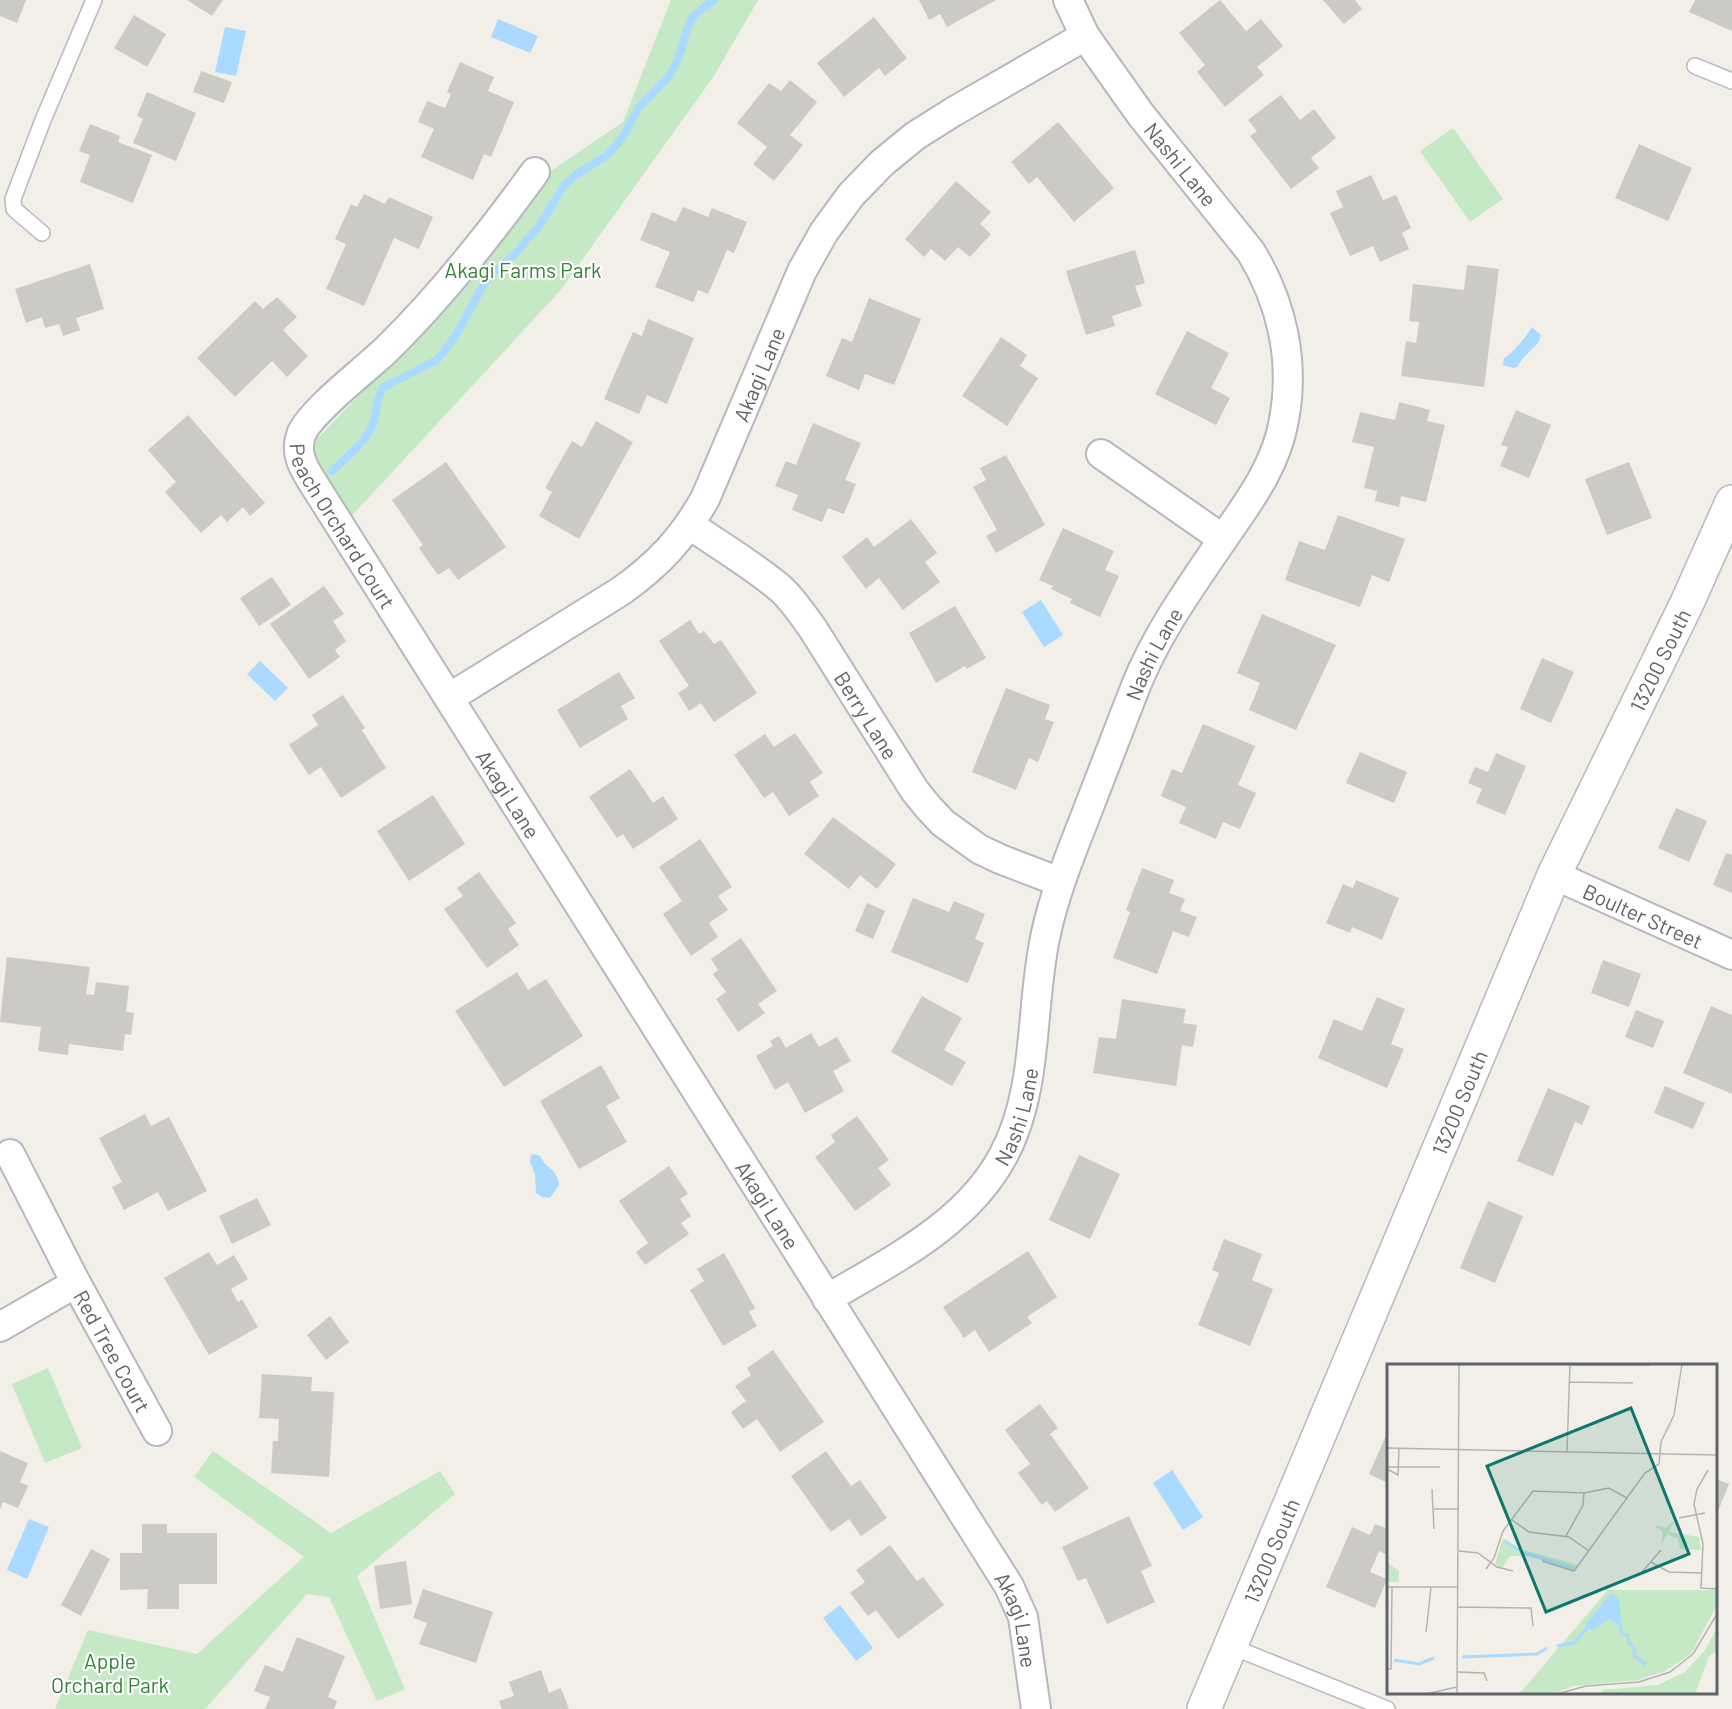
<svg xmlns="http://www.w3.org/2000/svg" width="1732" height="1709" viewBox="0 0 1732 1709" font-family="Barlow,sans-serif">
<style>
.green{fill:#c5e8c5}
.water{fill:#aadaff}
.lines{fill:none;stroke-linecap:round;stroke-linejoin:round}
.stream{stroke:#aadaff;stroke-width:8}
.building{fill:#cccac5}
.service-casing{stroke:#b5b8bc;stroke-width:18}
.minor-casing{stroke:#b5b8bc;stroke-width:32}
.tertiary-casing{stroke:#b5b8bc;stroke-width:36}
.service{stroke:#fff;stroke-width:15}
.minor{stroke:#fff;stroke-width:28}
.tertiary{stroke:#fff;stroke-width:33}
.labels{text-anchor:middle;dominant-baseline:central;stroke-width:4.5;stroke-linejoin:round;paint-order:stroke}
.street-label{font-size:21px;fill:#5f6368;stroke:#fff}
.park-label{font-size:21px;fill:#348238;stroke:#fff}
.inset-river{fill:none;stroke:#aadaff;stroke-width:3}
.inset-road{fill:none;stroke:#b3b3b1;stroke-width:1.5}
.view{fill:#0f766e;fill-opacity:0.15;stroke:#0f766e;stroke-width:3}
.inset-edge{fill:none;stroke:#5f6368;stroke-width:3}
</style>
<rect width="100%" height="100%" fill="#f1efe8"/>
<g class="green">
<polygon points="671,0 758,0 714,76 559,292 348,520 311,455 315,441 408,345 548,173 623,122"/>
<polygon points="1453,128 1503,199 1470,222 1420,151"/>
<polygon points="48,1368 82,1448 45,1463 12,1384"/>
<polygon points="213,1451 331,1533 440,1471 455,1494 357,1576 405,1689 377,1701 329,1597 307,1594 205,1709 55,1709 88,1630 197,1654 304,1557 194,1477"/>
</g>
<g class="water">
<polygon points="498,19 538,36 530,53 491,37"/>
<polygon points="225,27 246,31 236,76 215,72"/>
<path d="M1532,327L1541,335L1539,342L1523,358L1517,367L1513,368L1503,365L1504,358C1512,354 1527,336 1532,327Z"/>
<polygon points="1041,600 1063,635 1044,647 1022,612"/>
<polygon points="260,661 288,688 275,701 247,674"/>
<path d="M534,1154L540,1156C545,1168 559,1170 559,1185L550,1198L542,1197L536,1193L535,1174L530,1162L531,1155Z"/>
<polygon points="1172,1470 1203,1517 1183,1530 1153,1483"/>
<polygon points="29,1519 49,1527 27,1579 7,1570"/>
<polygon points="840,1605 873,1648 856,1661 823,1618"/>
</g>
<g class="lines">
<path class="stream" d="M332,471C347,457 365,443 373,424C378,411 375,398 384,387L437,360L455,337L481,289L491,275L515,254L539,226L563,187L576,175L606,156L623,137L639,107L670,75L678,59L690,21L697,13L714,0"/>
</g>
<g class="building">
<polygon points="0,0 26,0 17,23 0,16"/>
<polygon points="187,0 223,0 212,16"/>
<polygon points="919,0 996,0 947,27 940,14 929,20"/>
<polygon points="1220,0 1246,31 1261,19 1283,46 1257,67 1264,75 1225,107 1197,72 1205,65 1179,33"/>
<polygon points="1323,0 1355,0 1362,9 1344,24"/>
<polygon points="1695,0 1732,0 1732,31 1689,12"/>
<polygon points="134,15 166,34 147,67 114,48"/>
<polygon points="874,17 907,58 885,76 879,68 844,97 817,63"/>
<polygon points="460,62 494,77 488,91 514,102 491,157 484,154 473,180 421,157 434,129 418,122 427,101 445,108 451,94 447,92"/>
<polygon points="201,71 232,82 224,103 193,92"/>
<polygon points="790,80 817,102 790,135 803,145 774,181 753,164 767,147 737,123 769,83 781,91"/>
<polygon points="147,92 196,113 176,161 133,143 143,119 137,116"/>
<polygon points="1281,95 1300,120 1314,109 1336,138 1311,158 1319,168 1291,189 1250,136 1257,131 1248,120"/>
<polygon points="1058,122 1114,188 1074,222 1037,177 1029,184 1011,162"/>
<polygon points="90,124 120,136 118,142 152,155 133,203 80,182 90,155 79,151"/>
<polygon points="1639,144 1692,168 1668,221 1615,198"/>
<polygon points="1371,175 1383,200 1396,195 1411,228 1402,233 1409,249 1380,262 1373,246 1350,256 1330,213 1343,207 1336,191"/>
<polygon points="956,181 991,212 980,224 991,234 970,257 958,247 945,261 931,249 924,257 905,239"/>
<polygon points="364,194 385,204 389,197 433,217 419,249 394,238 364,306 326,289 346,244 335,239 351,204 357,207"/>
<polygon points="683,207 708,217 712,208 747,222 734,253 727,250 708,294 698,290 693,302 655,287 670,252 640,240 652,212 676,222"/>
<polygon points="1135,250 1145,283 1135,286 1142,306 1112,316 1115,326 1086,335 1066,271"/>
<polygon points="90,264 104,309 76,318 80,330 63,336 59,324 45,328 42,317 26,323 15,289"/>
<polygon points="1467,265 1499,269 1484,387 1401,376 1406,341 1416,343 1419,322 1409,321 1413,284 1464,290"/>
<polygon points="277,297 297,317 283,330 308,356 287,377 272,361 235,397 197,358 255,301 263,309"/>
<polygon points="869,298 921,319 894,385 865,374 859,390 826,376 842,338 852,342"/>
<polygon points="648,319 694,338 667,404 647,395 639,414 604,399 633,332 642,336"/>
<polygon points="1187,331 1229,353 1211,388 1230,398 1216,425 1155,394"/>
<polygon points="1001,337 1027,355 1020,366 1038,378 1007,426 962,396"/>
<polygon points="1399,402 1430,410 1427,421 1445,425 1426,502 1401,496 1399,507 1375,501 1377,491 1364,488 1374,447 1352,442 1360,412 1395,420"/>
<polygon points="1516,410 1551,425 1529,478 1500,466 1508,447 1501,445"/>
<polygon points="188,415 265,503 250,516 243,507 227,522 221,515 201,533 165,492 176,482 148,450"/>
<polygon points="596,421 633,442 579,539 539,516 552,492 545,488 572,441 582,447"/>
<polygon points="813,423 861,443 845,480 856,484 844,514 828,508 822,522 792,510 798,495 775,486 786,461 796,465"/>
<polygon points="1006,455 1045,525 996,553 986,536 997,530 973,487 986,480 980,468"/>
<polygon points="446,462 506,547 458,580 449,568 438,575 419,548 423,545 392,500"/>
<polygon points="1629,462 1652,518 1607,535 1585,479"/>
<polygon points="1338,515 1405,539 1389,582 1372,575 1360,607 1285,580 1299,541 1325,550"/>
<polygon points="911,519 937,553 925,562 940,582 903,610 879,578 866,589 842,557 867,537 874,547"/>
<polygon points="1063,528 1114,551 1105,570 1119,576 1100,617 1070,603 1072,599 1051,589 1053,586 1039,580"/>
<polygon points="272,577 291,605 259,626 240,598"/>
<polygon points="324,586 344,614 333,621 346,641 335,650 340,657 309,679 270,624"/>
<polygon points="955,606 986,658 967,669 965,666 936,683 909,633"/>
<polygon points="1262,614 1336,645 1296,730 1249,710 1260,683 1237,673"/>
<polygon points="690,620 699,634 704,631 714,644 721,640 757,693 714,722 701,703 689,711 678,693 689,686 659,641"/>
<polygon points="1542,658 1574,672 1551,723 1520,709"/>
<polygon points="619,672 635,698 621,706 628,719 580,748 557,710"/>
<polygon points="1006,688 1050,705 1045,719 1054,722 1038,762 1029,758 1016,790 972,772"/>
<polygon points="343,695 365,728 362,730 386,768 341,798 321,767 309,775 289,745 318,725 312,715"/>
<polygon points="1203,724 1255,746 1238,785 1256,793 1240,829 1223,822 1216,839 1179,823 1186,807 1161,796 1172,769 1182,773"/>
<polygon points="795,733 823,773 810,782 819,796 789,816 773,792 764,798 734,755 765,734 774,747"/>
<polygon points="1360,752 1407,772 1394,803 1346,783"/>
<polygon points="1496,753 1526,766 1505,815 1476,803 1482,789 1468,783 1475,767 1488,772"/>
<polygon points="630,769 653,803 663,796 678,819 633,849 623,834 617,838 589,797"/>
<polygon points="433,795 465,844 409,881 377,831"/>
<polygon points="1676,808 1707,821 1689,862 1658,848"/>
<polygon points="833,817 896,864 877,889 860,875 849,889 804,854"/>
<polygon points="700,839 732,887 718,896 728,910 709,923 718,937 691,956 663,914 682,901 659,867"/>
<polygon points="1726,853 1732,855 1732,893 1713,885"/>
<polygon points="1142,868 1174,880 1169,893 1185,899 1180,911 1197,917 1189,937 1173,931 1157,974 1113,958 1130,912 1126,910"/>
<polygon points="479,872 516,923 508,929 519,945 487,968 444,909 463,896 457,888"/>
<polygon points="1356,880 1399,898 1382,940 1352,927 1350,933 1326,923 1343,884 1353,888"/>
<polygon points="913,898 949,912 954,901 985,914 975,939 984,943 968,983 891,952"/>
<polygon points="867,903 885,911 873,939 855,931"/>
<polygon points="741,938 777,991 758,1004 765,1013 738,1032 716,999 726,992 713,974 718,970 711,959"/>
<polygon points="7,957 90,967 86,994 94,995 96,982 129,986 126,1012 134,1013 131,1035 125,1034 123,1051 69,1044 68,1055 38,1051 41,1027 0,1022"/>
<polygon points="1603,960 1641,974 1629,1007 1591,993"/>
<polygon points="517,972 528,990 546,979 583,1036 504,1087 455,1011"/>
<polygon points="922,996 962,1018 944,1050 966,1062 952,1086 891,1052"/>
<polygon points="1377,997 1405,1009 1391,1044 1404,1049 1387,1088 1318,1058 1334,1019 1362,1031"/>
<polygon points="1122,999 1186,1009 1183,1023 1197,1025 1193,1047 1182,1045 1176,1086 1093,1073 1099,1037 1116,1039"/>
<polygon points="1711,1006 1732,1015 1732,1094 1683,1073"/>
<polygon points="1636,1010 1664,1021 1653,1048 1625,1037"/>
<polygon points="811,1033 819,1047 837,1037 851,1061 833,1071 844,1091 805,1113 788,1082 775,1090 756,1056 773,1046 770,1041 779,1036 786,1048"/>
<polygon points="601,1065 620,1098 606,1106 627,1142 579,1169 540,1101"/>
<polygon points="1665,1086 1705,1103 1693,1129 1654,1113"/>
<polygon points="1548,1088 1590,1106 1582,1125 1575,1122 1553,1176 1517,1161"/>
<polygon points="145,1114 151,1126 169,1117 207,1191 168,1211 158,1192 124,1210 112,1187 122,1182 99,1138"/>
<polygon points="857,1116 889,1160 878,1168 891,1185 855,1211 815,1157 835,1142 831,1135"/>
<polygon points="1079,1155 1120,1174 1090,1239 1049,1220"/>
<polygon points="669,1166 688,1194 680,1199 691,1216 681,1223 689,1234 645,1265 636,1252 648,1243 619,1201"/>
<polygon points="257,1198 271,1225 232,1244 219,1216"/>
<polygon points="1488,1201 1523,1216 1495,1283 1460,1268"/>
<polygon points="1224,1239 1262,1254 1252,1280 1273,1289 1250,1346 1198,1325 1219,1273 1212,1270"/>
<polygon points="1028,1251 1057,1297 1027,1317 1032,1323 989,1352 975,1330 964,1338 943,1307"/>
<polygon points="209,1252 217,1265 234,1255 248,1279 231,1289 238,1302 242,1299 258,1327 209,1355 164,1278"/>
<polygon points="724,1253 755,1308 749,1312 757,1326 723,1346 690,1290 704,1281 697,1269"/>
<polygon points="330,1316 349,1342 326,1360 307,1335"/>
<polygon points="773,1350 824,1422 780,1452 757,1419 743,1429 731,1412 746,1401 735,1386 751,1375 747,1368"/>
<polygon points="262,1374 312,1377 311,1391 334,1392 329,1477 271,1473 273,1441 278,1441 279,1419 259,1418"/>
<polygon points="1040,1404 1058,1428 1050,1434 1089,1488 1055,1512 1047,1501 1042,1505 1018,1473 1030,1464 1005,1430"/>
<polygon points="1388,1431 1388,1483 1369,1474"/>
<polygon points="0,1451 28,1463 20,1482 28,1486 18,1508 3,1502 0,1510"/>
<polygon points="826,1451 851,1486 860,1480 887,1518 861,1536 849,1519 831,1532 791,1476"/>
<polygon points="1716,1479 1729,1484 1716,1516"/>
<polygon points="1129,1516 1152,1566 1141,1571 1155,1602 1107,1624 1086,1578 1078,1581 1062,1547"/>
<polygon points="142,1524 167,1524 167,1533 217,1533 217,1584 179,1584 179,1609 147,1609 148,1589 120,1590 120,1553 142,1553"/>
<polygon points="1375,1524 1388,1529 1388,1555 1379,1551 1370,1572 1387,1579 1375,1608 1326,1587 1352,1527 1370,1535"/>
<polygon points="890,1545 917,1581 923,1577 944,1605 898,1639 876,1610 868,1616 850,1593 865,1582 856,1570"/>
<polygon points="91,1549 110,1559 81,1616 61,1605"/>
<polygon points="406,1561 412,1604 380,1609 374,1566"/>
<polygon points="423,1589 493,1612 476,1663 419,1644 427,1623 413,1618"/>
<polygon points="297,1637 345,1656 328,1697 337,1701 334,1709 265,1709 270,1697 254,1691 265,1665 283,1672"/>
<polygon points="541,1670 549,1693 561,1688 569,1709 502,1709 499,1701 514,1696 509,1682"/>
</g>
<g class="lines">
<defs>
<g id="service">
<polyline points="1695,66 1732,81"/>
<polyline points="42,233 14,209 13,199 43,120 94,0"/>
<polyline points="1230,1646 1387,1709"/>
</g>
<g id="minor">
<path id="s1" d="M535,172C490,234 443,294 388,348C368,368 309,412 301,435C294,455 305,470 315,486L1009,1586L1023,1617L1036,1709"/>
<polyline points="1101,454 1223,539"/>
<path id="s2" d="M690,525C720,546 753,565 781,589C793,600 803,615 813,629L915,791L928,807L943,823L979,849L1000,859L1060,882"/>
<path id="s3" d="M449,698L621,591C659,564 682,539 705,499L802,271L824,232L851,195L882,163L915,136L953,112L1085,36"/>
<path id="s4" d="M1554,875L1732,955"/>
<path id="s5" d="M10,1154L76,1283L157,1431"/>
<path id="s6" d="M827,1299C892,1260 966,1225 1003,1156C1039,1090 1030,1009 1045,938C1054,894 1071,853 1087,812C1103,770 1119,729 1135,688C1156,635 1189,589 1221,542C1247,504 1276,467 1284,420C1295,361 1282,303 1251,252L1141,115L1085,36L1068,0"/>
<polyline points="0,1327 76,1283"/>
</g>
<g id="tertiary">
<path id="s7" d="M1204,1709L1554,875L1687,603L1732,502"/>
</g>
</defs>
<use href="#service" class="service-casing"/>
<use href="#minor" class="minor-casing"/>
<use href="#tertiary" class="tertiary-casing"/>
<use href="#service" class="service"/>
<use href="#minor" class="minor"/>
<use href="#tertiary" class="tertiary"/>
</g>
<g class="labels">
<g class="street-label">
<text transform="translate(1181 164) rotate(51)">Nashi Lane</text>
<text stroke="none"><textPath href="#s3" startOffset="464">Akagi Lane</textPath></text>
<text stroke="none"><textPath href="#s1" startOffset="456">Peach Orchard Court</textPath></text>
<text stroke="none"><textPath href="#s6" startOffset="758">Nashi Lane</textPath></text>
<text stroke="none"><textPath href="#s7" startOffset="1144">13200 South</textPath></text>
<text stroke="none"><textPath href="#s2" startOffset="264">Berry Lane</textPath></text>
<text stroke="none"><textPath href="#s1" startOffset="772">Akagi Lane</textPath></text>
<text stroke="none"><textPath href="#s4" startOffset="98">Boulter Street</textPath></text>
<text stroke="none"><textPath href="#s7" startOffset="658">13200 South</textPath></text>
<text stroke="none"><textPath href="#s6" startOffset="272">Nashi Lane</textPath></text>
<text stroke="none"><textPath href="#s1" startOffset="1258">Akagi Lane</textPath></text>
<text stroke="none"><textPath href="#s5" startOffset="222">Red Tree Court</textPath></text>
<text stroke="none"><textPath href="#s7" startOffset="172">13200 South</textPath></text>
<text stroke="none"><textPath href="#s1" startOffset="1744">Akagi Lane</textPath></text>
</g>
<g class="park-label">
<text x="523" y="269">Akagi Farms Park</text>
<text x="110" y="1660">Apple<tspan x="110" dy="24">Orchard Park</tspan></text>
</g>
</g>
<g transform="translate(1387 1364)">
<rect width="330" height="330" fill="#f1efe8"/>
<path d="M287,157L282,168L312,173L314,186L293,185L291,175L280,170L274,181L276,168L267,161L279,164ZM116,174L130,184L191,201L186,207L148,192H123L115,204L108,200ZM0,198L12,207V218H0ZM221,226H330V241L304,290L278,307L251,316L187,322L165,330H132ZM330,263V287L322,292L308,330H215V326L271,321L298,308L319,285Z" fill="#c5e8c5"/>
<path d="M224,229L232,235L235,264L222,255L205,267L198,261Z" fill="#aadaff"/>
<path class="inset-river" d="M118,177L136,189L186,204M234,263V269L241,272L242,279L247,283L248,292L259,301M170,282L187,279L201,263M75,293L150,290L160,284M7,296L32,300L47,294"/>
<path class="inset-road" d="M183,1H263M182,18L246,19M0,84L330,91M180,88L183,0M0,103H53M0,105L11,111L12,84M321,106L310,125L307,140L316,180L314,224L330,225M45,125L47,165M47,145H72M292,154L318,149M125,156L142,168L182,173L202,187M179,172L196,141L197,129M72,187L91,189L110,203L126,207M155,197L187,207L258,109L272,100L274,78L287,51L295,0M264,198L282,208L314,209M99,205L107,194L116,167L146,127L197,129L222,124L240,134M255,208L274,186M0,223H70M71,243L144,244L146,262M39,268L44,223M0,305H4L5,223M71,308L97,309L100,317M39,330L70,323M70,330L72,0M170,330L199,322L252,318L283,308L306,290L330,250"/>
<path class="view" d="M244,44L302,190L159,248L100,102Z"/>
<rect width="330" height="330" class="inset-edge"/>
</g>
</svg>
